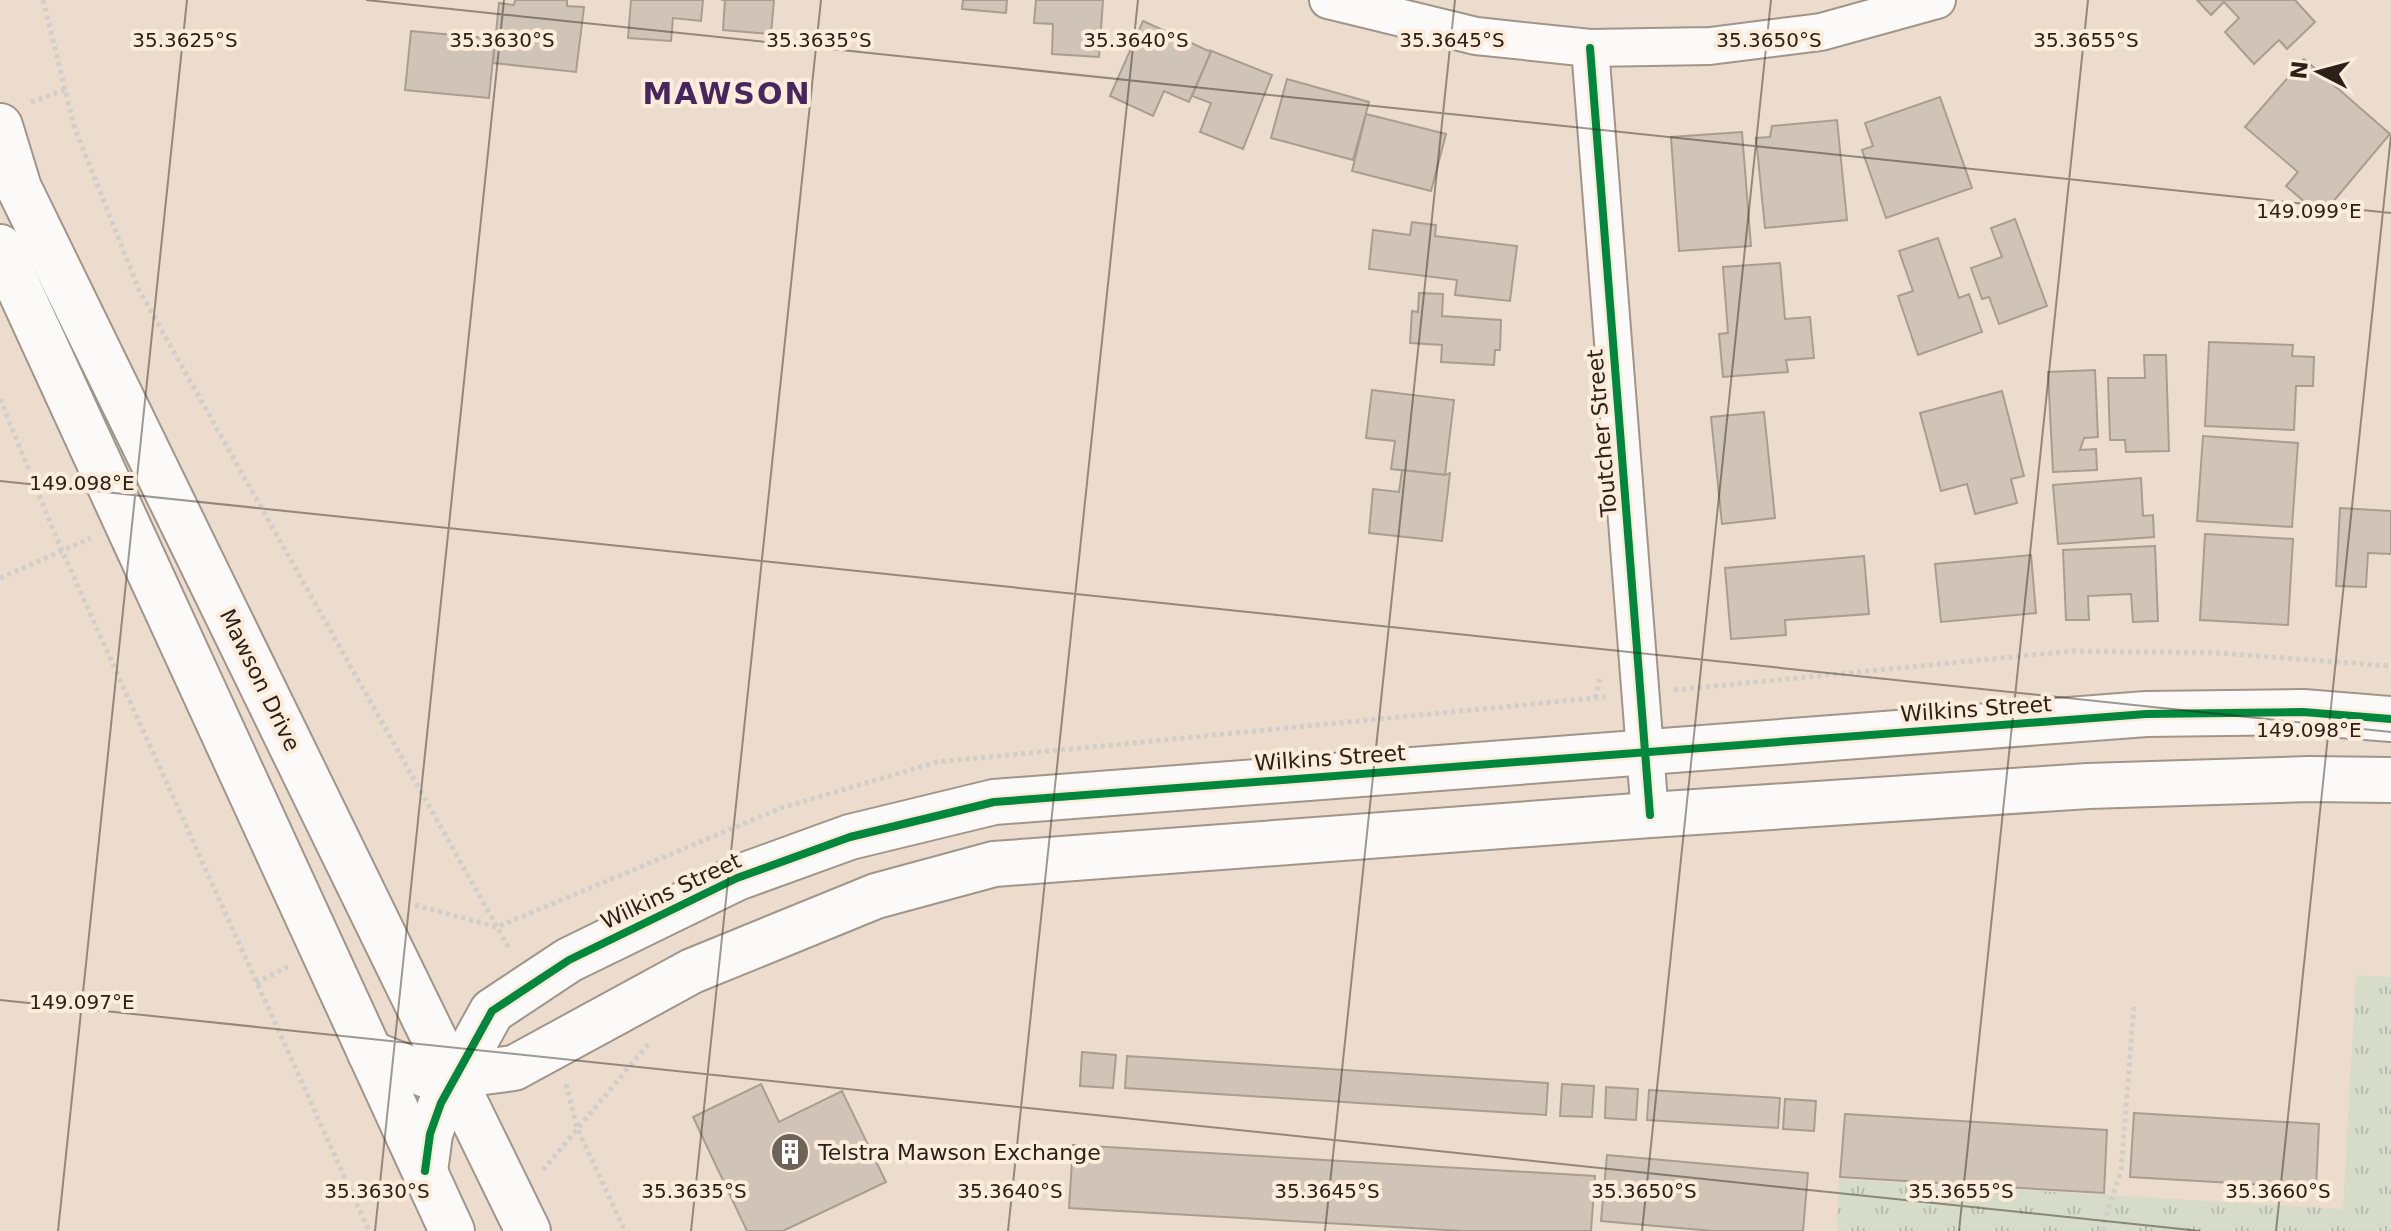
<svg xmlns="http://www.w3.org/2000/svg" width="2391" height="1231" viewBox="0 0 2391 1231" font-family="'DejaVu Sans',sans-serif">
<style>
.grass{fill:url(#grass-tufts)}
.building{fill:#d0c3b8;stroke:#a99d92;stroke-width:2}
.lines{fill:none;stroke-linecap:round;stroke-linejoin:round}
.minor-casing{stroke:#a1958a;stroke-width:40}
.tertiary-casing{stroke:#a1958a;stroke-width:48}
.secondary-casing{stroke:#a1958a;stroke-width:48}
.path{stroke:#d2ceca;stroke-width:5;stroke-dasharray:4 4;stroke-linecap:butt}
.minor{stroke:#fcfaf8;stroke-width:36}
.tertiary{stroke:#fcfaf8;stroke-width:44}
.secondary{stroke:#fcfaf8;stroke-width:44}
.cycleway-casing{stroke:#fdebdb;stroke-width:13}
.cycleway{stroke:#00873e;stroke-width:8}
.ticks{fill:none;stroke:#2b2116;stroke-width:2;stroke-opacity:0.45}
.labels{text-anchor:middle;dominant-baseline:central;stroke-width:8;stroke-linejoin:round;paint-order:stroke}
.street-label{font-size:22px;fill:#2b2116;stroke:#fdebdb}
.poi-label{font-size:22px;fill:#2b2116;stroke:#fdebdb;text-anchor:start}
.district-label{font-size:30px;font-weight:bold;letter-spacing:2px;fill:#48255d;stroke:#fdebdb}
.ticks-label{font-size:20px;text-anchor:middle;fill:#2b2116;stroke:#fdebdb;stroke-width:8;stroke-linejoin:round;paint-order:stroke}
</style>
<defs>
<pattern id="grass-tufts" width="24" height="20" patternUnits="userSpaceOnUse" patternTransform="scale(2)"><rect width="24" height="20" fill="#d7dbc9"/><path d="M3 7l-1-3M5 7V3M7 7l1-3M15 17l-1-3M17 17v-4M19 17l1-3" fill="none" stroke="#b9bcac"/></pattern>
</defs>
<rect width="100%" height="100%" fill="#ecdccd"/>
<polygon class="grass" points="2356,975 2391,977 2391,1231 1837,1231 1839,1179 2343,1209"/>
<g class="building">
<polygon points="515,0 567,0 567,6 584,7 576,72 493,63 499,3 514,5"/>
<polygon points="631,0 703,0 701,21 673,18 671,41 628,38"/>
<polygon points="721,0 774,0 771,34 723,30 725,0"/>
<polygon points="963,0 1007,0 1006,13 962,9"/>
<polygon points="1036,0 1103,0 1099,57 1052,54 1053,24 1034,23"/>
<polygon points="2197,0 2295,0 2315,22 2287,49 2279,40 2254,64 2225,32 2239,18 2224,2 2211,15"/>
<polygon points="1143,21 1211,52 1189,102 1164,91 1153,116 1110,96"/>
<polygon points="411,31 495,39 489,98 405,90"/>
<polygon points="1209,50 1272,75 1243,149 1200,132 1211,103 1192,96 1211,52"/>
<polygon points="2304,59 2390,134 2321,216 2286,186 2298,172 2245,127"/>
<polygon points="1287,79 1369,102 1353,160 1271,138"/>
<polygon points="1940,97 1972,188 1886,218 1862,150 1873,146 1865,123"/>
<polygon points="1366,114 1446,134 1431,191 1352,171"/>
<polygon points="1837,120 1847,220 1765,228 1756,138 1770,137 1772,126"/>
<polygon points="1742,132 1751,246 1679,251 1671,137"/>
<polygon points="2015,219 2047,306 1999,324 1989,297 1982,299 1971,268 2002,257 1991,228"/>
<polygon points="1412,222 1436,225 1435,236 1517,246 1510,301 1455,295 1457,280 1369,269 1373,230 1410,235"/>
<polygon points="1938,238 1959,298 1969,294 1982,332 1918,355 1898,296 1913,291 1899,251"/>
<polygon points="1780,263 1785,319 1810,317 1814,358 1786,360 1788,372 1723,377 1719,334 1728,333 1723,267"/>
<polygon points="1419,293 1443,294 1442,316 1501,320 1500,350 1495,350 1494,365 1441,362 1442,345 1410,343 1412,311 1418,312"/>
<polygon points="2209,342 2293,345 2292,356 2314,357 2313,386 2296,386 2294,430 2205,426"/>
<polygon points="2144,355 2166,355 2169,451 2126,452 2125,440 2110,440 2108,378 2145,378"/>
<polygon points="2095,370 2098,437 2084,438 2080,450 2096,449 2097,470 2053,472 2048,372"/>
<polygon points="1372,390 1454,400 1445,475 1391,469 1395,441 1366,438"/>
<polygon points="2002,391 2024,476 2011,479 2017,503 1975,514 1967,484 1941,491 1920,413"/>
<polygon points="1764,412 1775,518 1722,524 1711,417"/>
<polygon points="2203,436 2298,443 2292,527 2197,521"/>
<polygon points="1402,470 1445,475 1450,473 1442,541 1369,533 1373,489 1399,492"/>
<polygon points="2141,478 2143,516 2153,515 2154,537 2058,544 2053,485"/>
<polygon points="2340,508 2391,511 2391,554 2368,553 2366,587 2336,586"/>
<polygon points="2205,534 2293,539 2288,625 2200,620"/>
<polygon points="2155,546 2158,621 2133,622 2131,594 2088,596 2089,620 2066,620 2063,550"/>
<polygon points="2031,555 2036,613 1941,622 1935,564"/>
<polygon points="1864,556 1869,614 1785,620 1786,635 1731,639 1725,568"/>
<polygon points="1082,1052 1116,1055 1113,1088 1080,1086"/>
<polygon points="1127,1056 1548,1083 1546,1115 1125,1088"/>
<polygon points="761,1084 779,1122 842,1091 886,1182 783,1231 747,1231 693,1117"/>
<polygon points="1562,1084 1594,1086 1592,1117 1560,1116"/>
<polygon points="1606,1087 1638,1089 1636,1120 1605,1118"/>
<polygon points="1649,1090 1780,1098 1778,1128 1647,1120"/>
<polygon points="1785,1099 1816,1101 1814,1131 1783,1129"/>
<polygon points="2134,1113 2319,1124 2316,1188 2130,1177"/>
<polygon points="1845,1114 2107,1130 2104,1193 1840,1177"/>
<polygon points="1073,1145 1595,1176 1591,1231 1463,1231 1069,1208"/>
<polygon points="1607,1155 1808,1173 1803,1231 1713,1231 1601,1221"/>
</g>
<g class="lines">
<defs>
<g id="minor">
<polyline points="1328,0 1476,36 1590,48 1710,46 1821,32 1937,0"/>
<polyline points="1590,48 1650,815"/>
</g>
<g id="tertiary">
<polyline points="370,1053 426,1075 454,1076 514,1068 692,971 876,896 994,864 1650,815 2088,786 2309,779 2391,780"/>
<polyline points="425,1171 430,1134 441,1103 492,1011 569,960 737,878 850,837 994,802 2146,714 2303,712 2391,719"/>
</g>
<g id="secondary">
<polyline points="0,126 19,188 528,1231"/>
<polyline points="0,247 452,1231"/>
</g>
</defs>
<use href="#minor" class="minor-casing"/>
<use href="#tertiary" class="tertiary-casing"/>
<use href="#secondary" class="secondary-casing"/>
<g class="path">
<polyline points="43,0 74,126 139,290 510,950"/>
<polyline points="31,102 65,90"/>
<polyline points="0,399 62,551 369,1231"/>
<polyline points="0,578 91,538"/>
<polyline points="1674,690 2073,651 2218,653 2391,666"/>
<polyline points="1595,698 1600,679"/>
<polyline points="415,905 497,927 781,808 937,762 1605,697"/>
<polyline points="256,983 289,966"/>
<polyline points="566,1084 577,1128 625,1231"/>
<polyline points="543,1170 649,1043"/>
<polyline points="2101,1231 2121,1171 2134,1005"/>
</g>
<use href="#minor" class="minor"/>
<use href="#tertiary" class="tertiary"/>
<use href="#secondary" class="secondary"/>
<defs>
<g id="cycleway">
<polyline points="1590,48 1650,815"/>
<polyline points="425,1171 430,1134 441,1103 492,1011 569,960 737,878 850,837 994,802 2146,714 2303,712 2391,719"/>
</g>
</defs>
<use href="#cycleway" class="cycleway-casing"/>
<use href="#cycleway" class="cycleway"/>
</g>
<path class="ticks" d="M366,0L2391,213M0,481L2391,732M0,1000L2200,1231M58,1231L187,0M375,1231L504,0M691,1231L821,0M1008,1231L1138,0M1325,1231L1455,0M1642,1231L1771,0M1959,1231L2088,0M2276,1231L2391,135"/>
<defs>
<symbol id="building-disc" viewBox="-11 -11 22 22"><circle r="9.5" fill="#6f6256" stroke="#fdebdb"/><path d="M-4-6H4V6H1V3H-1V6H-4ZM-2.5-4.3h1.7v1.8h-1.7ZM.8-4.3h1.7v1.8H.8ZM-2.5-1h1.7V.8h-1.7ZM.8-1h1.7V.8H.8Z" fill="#fff"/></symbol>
</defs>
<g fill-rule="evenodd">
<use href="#building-disc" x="768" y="1130" width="44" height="44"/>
</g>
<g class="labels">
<g class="street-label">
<text transform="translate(1602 433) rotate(-95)">Toutcher Street</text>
<text transform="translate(260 680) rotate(64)">Mawson Drive</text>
<text transform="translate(1976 709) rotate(-4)">Wilkins Street</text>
<text transform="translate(1330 758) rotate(-4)">Wilkins Street</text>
<text transform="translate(671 891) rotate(-25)">Wilkins Street</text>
</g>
<g class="poi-label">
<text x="818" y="1152">Telstra Mawson Exchange</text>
</g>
<g class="district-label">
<text x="727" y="93">MAWSON</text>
</g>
</g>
<g class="ticks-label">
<text x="185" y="47">35.3625°S</text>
<text x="502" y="47">35.3630°S</text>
<text x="819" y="47">35.3635°S</text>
<text x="1136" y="47">35.3640°S</text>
<text x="1452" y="47">35.3645°S</text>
<text x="1769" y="47">35.3650°S</text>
<text x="2086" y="47">35.3655°S</text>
<text x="2309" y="218">149.099°E</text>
<text x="82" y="490">149.098°E</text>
<text x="2309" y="737">149.098°E</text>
<text x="82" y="1009">149.097°E</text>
<text x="377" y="1198">35.3630°S</text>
<text x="694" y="1198">35.3635°S</text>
<text x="1010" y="1198">35.3640°S</text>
<text x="1327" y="1198">35.3645°S</text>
<text x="1644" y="1198">35.3650°S</text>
<text x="1961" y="1198">35.3655°S</text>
<text x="2278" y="1198">35.3660°S</text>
</g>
<g transform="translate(2319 72) rotate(276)" stroke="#fdebdb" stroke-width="6" paint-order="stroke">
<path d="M0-6L14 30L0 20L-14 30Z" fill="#2b2116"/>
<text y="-12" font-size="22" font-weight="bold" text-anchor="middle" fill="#2b2116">N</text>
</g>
</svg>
